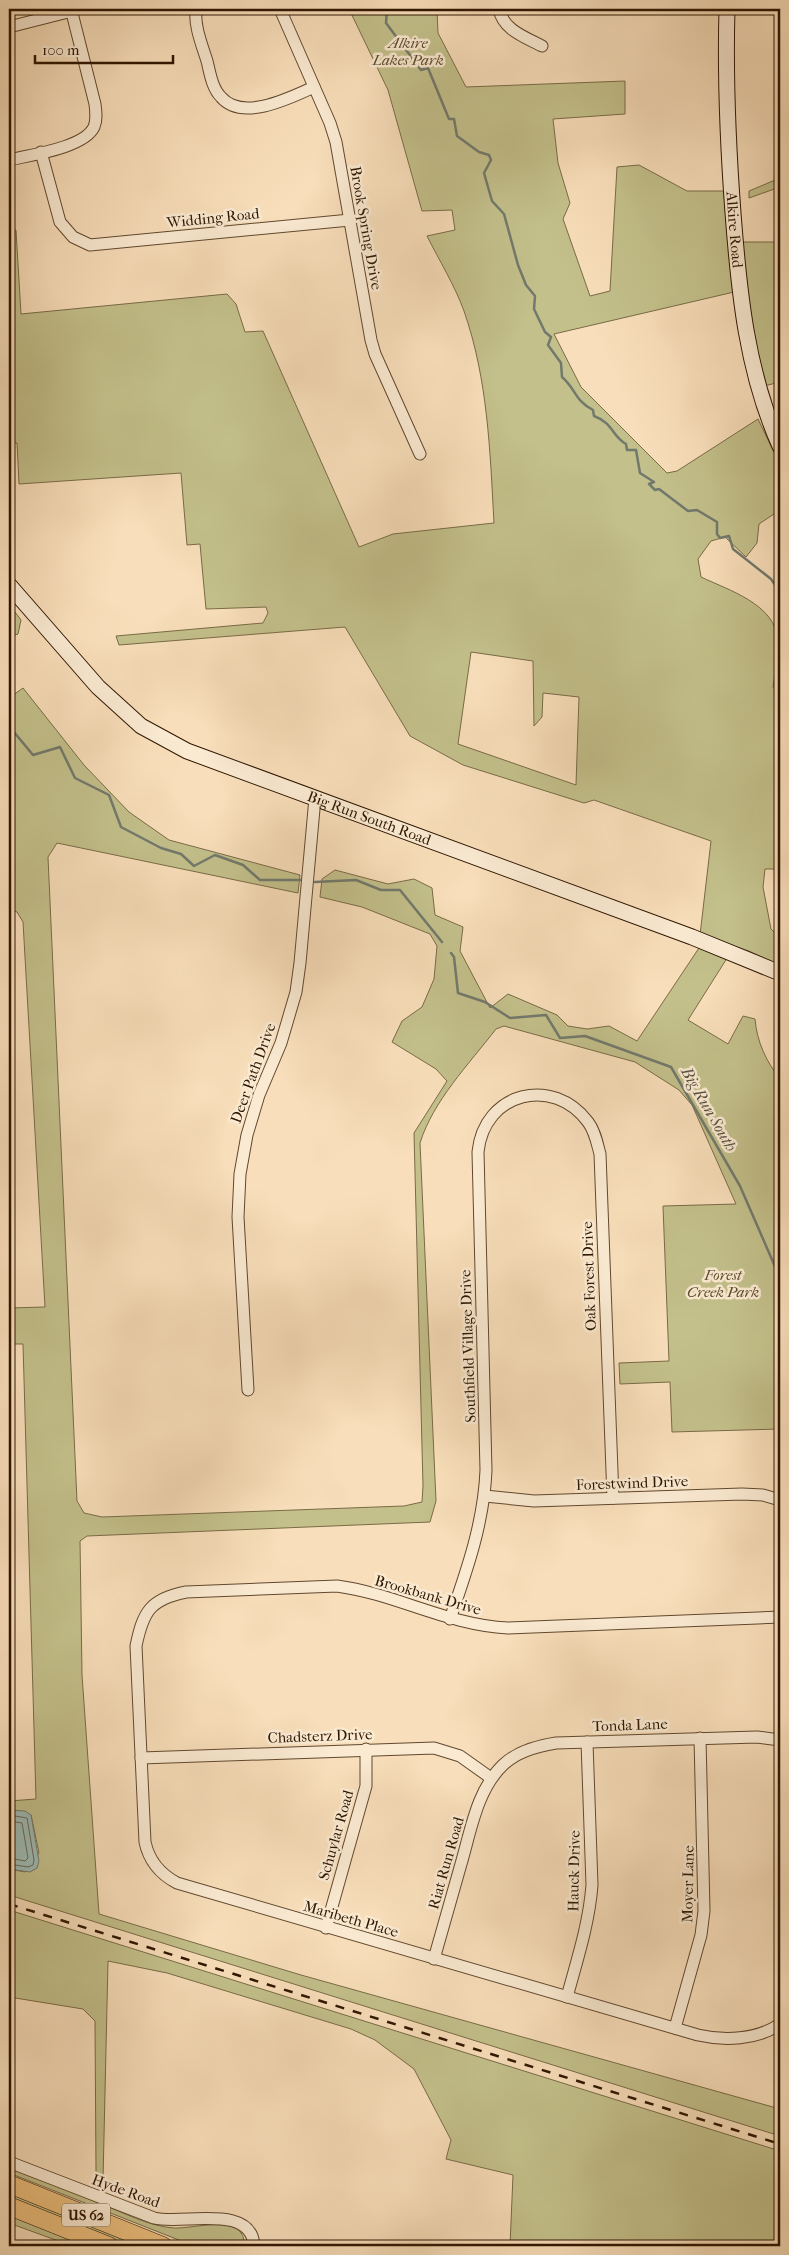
<svg xmlns="http://www.w3.org/2000/svg" width="789" height="2255" viewBox="0 0 789 2255" font-family="'IM FELL French Canon',serif">
<style>
.green{fill:#c3c08b;stroke:#796b46;fill-rule:evenodd}
.water{fill:#9ebbb5;stroke:#72796d}
.lines{fill:none;stroke-linecap:round;stroke-linejoin:round}
.shore{stroke:#66685a;stroke-width:1}
.stream{stroke:#72796d;stroke-width:2.5}
.street-casing{stroke:#61482e;stroke-width:13}
.secondary-casing{stroke:#2f1600;stroke-width:17}
.primary-casing{stroke:#2f1600;stroke-width:19}
.street{stroke:#faead2;stroke-width:11}
.secondary{stroke:#faead2;stroke-width:15}
.primary{stroke:#ecbf7d;stroke-width:18}
.rail{stroke:#2f1600;stroke-width:2.5;stroke-dasharray:9 9;stroke-linecap:butt}
.labels{text-anchor:middle;dominant-baseline:central;stroke-width:5;stroke-linejoin:round;paint-order:stroke}
.shield{fill:#faead2;stroke:#6c563f;stroke-width:1}
.shield-label{font-size:14px;font-weight:bold;fill:#2f1600}
.park-label{font-size:15px;font-style:italic;fill:#5b492a;stroke:#faead2}
.street-label{font-size:15px;fill:#2f1600;stroke:#faead2}
.water-label{font-size:16px;font-style:italic;fill:#56503f;stroke:#faead2}
</style>
<rect width="100%" height="100%" fill="#f8deba"/>
<filter id="stains"><feTurbulence type="fractalNoise" baseFrequency=".004" numOctaves="4"/><feColorMatrix values="0 0 0 0 .2 0 0 0 0 .09 0 0 0 0 .02 0 0 0 .5 -.17"/></filter>
<radialGradient id="worn" r=".72"><stop offset=".6" stop-color="#630" stop-opacity="0"/><stop offset="1" stop-color="#630" stop-opacity=".3"/></radialGradient>
<g class="green">
<path d="M349,9H437L438,33L466,87L625,81V114L553,119L558,163L570,203L563,219L590,296L610,291L617,167L639,165L687,191H724L734,292L554,334L581,387L667,473L677,471L758,419L780,465V510L759,524L757,543L746,557L725,537L711,541L698,559L701,577C728,590 776,604 778,641C779,655 775,672 773,687L780,697V869H765L763,887L771,929L780,938V966L749,951L700,935L711,841L594,800L584,803L463,765L410,736L345,627L119,645L116,636L263,623L268,613L266,607L206,609L200,544L187,545L181,473L19,484L17,443H9V232L16,230L21,314L227,294L236,304L245,332L263,331L359,547L393,534L494,523C490,451 488,380 464,311C455,286 439,260 427,236L455,230L452,210L422,211L388,90ZM471,652L533,661L534,726L542,717L543,693L579,697L576,785L458,744Z"/>
<polygon points="780,178 780,187 749,198 749,191"/>
<polygon points="742,242 780,242 780,382 764,386 749,320"/>
<polygon points="9,604 21,620 18,634 9,637"/>
<path d="M23,688L84,765L129,812L169,840L300,875L298,893L57,843L48,857L77,1501L84,1513L102,1517L404,1506L422,1502L423,1486L414,1133L447,1081L436,1069L392,1042L402,1021L422,1007L434,979L437,946L430,934L362,907L320,897L322,879L335,870L388,884L414,879L432,888L435,915L463,927L460,951L490,1008L508,994L557,1015L568,1026L587,1029L609,1026L637,1041L701,945L729,955L688,1020L728,1044L743,1016L755,1019C757,1042 766,1061 780,1079V1429L672,1432L670,1382L620,1384L619,1363L669,1361L663,1206L736,1204L692,1105L679,1090L635,1062L504,1026L496,1029C469,1064 433,1101 420,1143L436,1501L430,1522L87,1536L80,1541L82,1675L99,1914L301,1975L780,2109V2136L9,1895V1869L25,1872L39,1853L31,1815L9,1810V1801L36,1799L23,1344H9V1308L45,1307L23,922L17,912L9,909V698Z"/>
<polygon points="9,1910 780,2151 780,2246 510,2246 513,2175 446,2159 451,2140 414,2069 375,2040 351,2029 167,1973 108,1961 103,2180 96,2172 95,2021 83,2009 9,1997"/>
<path d="M9,2166C40,2179 71,2191 101,2204C125,2213 148,2226 174,2228C194,2229 247,2212 244,2246H194L9,2173Z"/>
<polygon points="9,2190 150,2246 126,2246 9,2200"/>
<polygon points="9,2215 94,2246 72,2246 9,2223"/>
</g>
<polygon class="water" points="9,1810 25,1811 31,1815 39,1861 37,1868 30,1872 9,1869"/>
<g class="lines">
<g class="shore">
<polyline points="9,1815 27,1818 34,1860 33,1865 28,1867 9,1864"/>
<polyline points="9,1821 22,1823 28,1858 25,1861 9,1858"/>
</g>
<g class="stream">
<path d="M387,9L386,23L421,70L428,68L449,119H454L457,136L479,152L489,155L491,160L484,173L492,201L504,214L518,265L526,285L535,296L534,309L545,332L551,337L548,345L561,363L562,377C576,389 575,401 593,410L594,416C613,423 612,436 626,444L627,450H636L640,473L654,482L649,484L655,490L659,489L688,511L697,510L717,522V534L720,538L729,536L733,549L771,579L780,592"/>
<polyline points="9,726 33,755 60,747 75,778 109,795 121,827 161,848 181,854 194,866 215,855 243,865 260,880 300,880"/>
<polyline points="315,882 356,880 381,890 400,890 442,942"/>
<polyline points="451,953 454,957 458,993 485,1002 510,1018 546,1015 560,1038 585,1036 671,1067 740,1186 780,1278"/>
</g>
<defs>
<g id="street">
<path d="M196,9C194,26 202,45 207,61C210,73 212,88 221,97C242,122 290,98 314,87"/>
<polyline points="280,9 330,123 336,142 371,340 375,354 420,454"/>
<path d="M499,9C503,30 525,37 542,46"/>
<polyline points="9,27 72,11"/>
<polyline points="41,152 60,222 73,237 90,245 350,220"/>
<path d="M9,160C30,155 84,148 94,127C97,120 96,112 95,104L71,9"/>
<polyline points="248,1390 238,1217 240,1174 247,1135 259,1095 281,1043 296,992 300,963 315,798"/>
<polyline points="485,1496 534,1501 742,1494 763,1495 780,1500"/>
<path d="M780,1617L508,1628C447,1625 396,1594 337,1586L186,1592C150,1599 143,1612 136,1646L145,1842C149,1861 160,1874 177,1883L698,2035C724,2041 757,2040 780,2024"/>
<path d="M450,1619C467,1570 484,1522 486,1470L478,1152C484,1092 553,1075 588,1122C595,1131 597,1143 600,1154L613,1498"/>
<polyline points="141,1758 434,1748 460,1756 491,1778"/>
<polyline points="326,1928 366,1786 366,1749"/>
<path d="M434,1959C443,1927 452,1896 461,1864C471,1830 477,1789 504,1764C518,1751 537,1746 556,1743L757,1737L780,1740"/>
<path d="M567,1997C577,1960 589,1924 592,1885L587,1742"/>
<polyline points="675,2028 701,1935 704,1911 700,1738"/>
<path d="M9,2162L154,2218C183,2225 252,2203 254,2246"/>
</g>
<g id="secondary">
<path id="s1" d="M727,9C725,77 728,145 733,213C739,293 747,373 780,446"/>
<path id="s2" d="M9,585L98,687L141,726L187,751L692,937L780,973"/>
</g>
<g id="primary">
<polyline points="9,2184 163,2246"/>
<polyline points="9,2206 109,2246"/>
</g>
</defs>
<use href="#street" class="street-casing"/>
<use href="#secondary" class="secondary-casing"/>
<use href="#primary" class="primary-casing"/>
<use href="#street" class="street"/>
<use href="#secondary" class="secondary"/>
<use href="#primary" class="primary"/>
<polyline class="rail" points="9,1904 780,2144"/>
</g>
<g class="labels">
<rect class="shield" x="62" y="2203.5" width="48" height="23" rx="4"/>
<g class="shield-label">
<text x="86" y="2215">US 62</text>
</g>
<g class="park-label">
<text x="408" y="43">Alkire<tspan x="408" dy="17">Lakes Park</tspan></text>
<text x="723" y="1275">Forest<tspan x="723" dy="17">Creek Park</tspan></text>
</g>
<g class="street-label">
<text transform="translate(213 218) rotate(-6)">Widding Road</text>
<text transform="translate(366 228) rotate(80)">Brook Spring Drive</text>
<text stroke="none"><textPath href="#s1" startOffset="221">Alkire Road</textPath></text>
<text stroke="none"><textPath href="#s2" startOffset="440">Big Run South Road</textPath></text>
<text transform="translate(253 1073) rotate(-70)">Deer Path Drive</text>
<text transform="translate(589 1276) rotate(-92)">Oak Forest Drive</text>
<text transform="translate(468 1346) rotate(-92)">Southfield Village Drive</text>
<text transform="translate(632 1483) rotate(-2)">Forestwind Drive</text>
<text transform="translate(428 1595) rotate(16)">Brookbank Drive</text>
<text transform="translate(630 1725) rotate(-2)">Tonda Lane</text>
<text transform="translate(320 1736) rotate(-2)">Chadsterz Drive</text>
<text transform="translate(336 1835) rotate(-74)">Schuylar Road</text>
<text transform="translate(446 1863) rotate(-74)">Riat Run Road</text>
<text transform="translate(574 1871) rotate(-89)">Hauck Drive</text>
<text transform="translate(688 1884) rotate(-89)">Moyer Lane</text>
<text transform="translate(351 1919) rotate(16)">Maribeth Place</text>
<text transform="translate(126 2191) rotate(20)">Hyde Road</text>
</g>
<g class="water-label">
<text transform="translate(709 1109) rotate(60)">Big Run South</text>
</g>
</g>
<rect width="789" height="2255" fill="none" stroke="#f8deba" stroke-width="30"/>
<rect x="10" y="10" width="769" height="2235" fill="none" stroke="#2f1600" stroke-width="2.5"/>
<rect x="15" y="15" width="759" height="2225" fill="none" stroke="#2f1600"/>
<path d="M35 55v8h138v-8" fill="none" stroke="#2f1600" stroke-width="2.5"/>
<text x="42" y="55" font-size="15" fill="#2f1600" stroke="#faead2" stroke-width="4" paint-order="stroke">100 m</text>
<rect width="100%" height="100%" filter="url(#stains)"/>
<rect width="100%" height="100%" fill="url(#worn)"/>
</svg>
